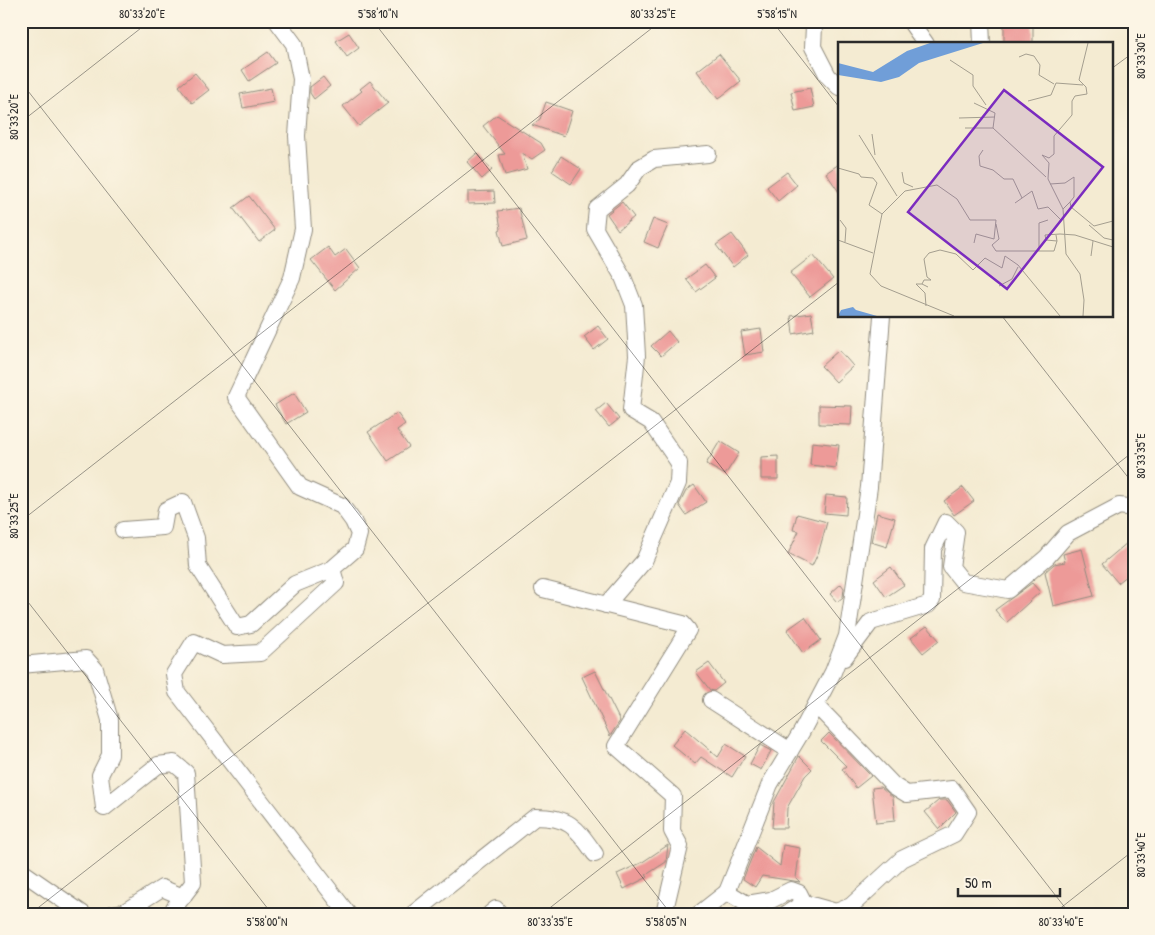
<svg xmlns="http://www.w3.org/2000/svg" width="1155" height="935" viewBox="0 0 1155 935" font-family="'Patrick Hand',sans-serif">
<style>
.building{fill:#ed9a98}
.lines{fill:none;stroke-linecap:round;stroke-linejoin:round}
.minor-casing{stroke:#908b7e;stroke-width:18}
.minor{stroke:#fff;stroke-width:16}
.ticks{fill:none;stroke:#2b2b2b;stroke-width:1;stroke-opacity:0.45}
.inset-road{fill:none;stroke:#a49e8f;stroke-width:1}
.view{fill:#7b2cbf;fill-opacity:0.15;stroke:#7b2cbf;stroke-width:2.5}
.inset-edge{fill:none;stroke:#2b2b2b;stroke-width:2.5}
.neatline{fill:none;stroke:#2b2b2b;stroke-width:2}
.ticks-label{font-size:12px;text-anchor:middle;fill:#2b2b2b}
</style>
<rect width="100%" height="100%" fill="#fcf5e5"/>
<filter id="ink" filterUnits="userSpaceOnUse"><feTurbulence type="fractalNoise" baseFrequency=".02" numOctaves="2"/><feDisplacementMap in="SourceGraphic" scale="10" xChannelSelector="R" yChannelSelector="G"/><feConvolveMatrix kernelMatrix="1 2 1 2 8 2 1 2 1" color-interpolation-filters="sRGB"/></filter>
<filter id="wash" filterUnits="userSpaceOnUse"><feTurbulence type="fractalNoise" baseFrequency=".0096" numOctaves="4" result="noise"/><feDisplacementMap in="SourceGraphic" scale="20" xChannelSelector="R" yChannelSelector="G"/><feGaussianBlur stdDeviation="1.12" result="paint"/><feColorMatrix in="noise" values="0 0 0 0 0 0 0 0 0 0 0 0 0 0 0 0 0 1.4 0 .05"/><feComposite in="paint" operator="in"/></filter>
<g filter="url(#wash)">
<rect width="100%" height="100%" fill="#f4ebd2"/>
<g id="blocks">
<g class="building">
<polygon points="1033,21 1033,44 1004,44 1004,22"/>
<polygon points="349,33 359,48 347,57 336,41"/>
<polygon points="268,52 276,63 249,81 242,70"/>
<polygon points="719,54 741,81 718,99 697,71"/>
<polygon points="195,73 209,90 192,103 179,86"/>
<polygon points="323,77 330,86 314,99 310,93 310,87"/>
<polygon points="370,81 388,103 359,126 343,106 362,91 360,89"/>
<polygon points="271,88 274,102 243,108 240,94"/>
<polygon points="810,88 814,107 795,111 791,92"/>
<polygon points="546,102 572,111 564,136 532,125 540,119"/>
<polygon points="497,115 541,143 545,150 532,159 522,153 527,169 505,175 499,155 505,154 483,126"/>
<polygon points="477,153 492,170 482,179 467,162"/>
<polygon points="561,156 581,169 571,184 552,171"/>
<polygon points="839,164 839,192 826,173"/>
<polygon points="787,172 797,185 778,201 767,187"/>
<polygon points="494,191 495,203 468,204 468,192"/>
<polygon points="249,196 275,230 259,242 233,208"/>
<polygon points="622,202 634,217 618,230 607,214"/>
<polygon points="519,208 527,240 503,246 499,230 501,229 498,211"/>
<polygon points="653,219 668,225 658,248 644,242"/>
<polygon points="732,234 748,255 733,267 716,245"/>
<polygon points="328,247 335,257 346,249 360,268 335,290 311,260"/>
<polygon points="813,255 833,279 810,297 790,273"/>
<polygon points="705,265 715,278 696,292 686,279"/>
<polygon points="811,313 814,330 793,334 791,316"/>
<polygon points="598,326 608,339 594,350 584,337"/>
<polygon points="761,329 764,352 745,355 741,332"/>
<polygon points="668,331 677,342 661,356 651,346"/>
<polygon points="839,350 853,366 836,382 821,366"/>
<polygon points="294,393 306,412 286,424 275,405"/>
<polygon points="606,403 619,419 609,427 596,411"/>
<polygon points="819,405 852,406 851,425 819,424"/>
<polygon points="397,413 405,424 397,430 409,447 388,461 368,432"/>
<polygon points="720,441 739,453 725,475 706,464"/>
<polygon points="812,442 839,445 836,468 810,465"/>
<polygon points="778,456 778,479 761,479 761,457"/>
<polygon points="694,485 706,502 686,515 679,505 686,491"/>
<polygon points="963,487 974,501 954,515 944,501"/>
<polygon points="826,495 847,497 846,515 824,513"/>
<polygon points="877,513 895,518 887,547 871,542"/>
<polygon points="797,514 827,522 819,551 812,566 788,554 799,531 793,530"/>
<polygon points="1134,537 1134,570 1118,583 1102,564"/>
<polygon points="1082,549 1094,596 1053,606 1045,572 1054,564 1065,562 1063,554"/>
<polygon points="891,567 904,585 886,597 874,580"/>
<polygon points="1032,583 1040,592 1006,623 995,610"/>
<polygon points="841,584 844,588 843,597 837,602 830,594"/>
<polygon points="805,617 821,640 803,653 787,630"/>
<polygon points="927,626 939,640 923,653 911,638"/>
<polygon points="709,663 724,683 714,691 710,690 696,672"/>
<polygon points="595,671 620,721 610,736 582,677"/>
<polygon points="685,729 718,757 726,744 745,756 732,777 701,757 695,764 672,745"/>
<polygon points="829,733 871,776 856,788 842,769 846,766 821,741"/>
<polygon points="760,745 771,751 761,770 750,764"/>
<polygon points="799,756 812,769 805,776 787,808 786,828 772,828 774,802"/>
<polygon points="881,787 893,797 895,821 876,823 872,788"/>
<polygon points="939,800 947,800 956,812 939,829 925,812"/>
<polygon points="668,845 666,862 646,875 648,877 624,889 617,874 641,863"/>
<polygon points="783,845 800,848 796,878 800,882 762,876 755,887 743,879 756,847 780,866"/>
</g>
</g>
</g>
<g filter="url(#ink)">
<use href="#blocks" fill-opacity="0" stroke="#908b7e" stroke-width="1"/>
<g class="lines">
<defs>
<g id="minor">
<polyline points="810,21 814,26 813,47 828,76 839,87"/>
<polyline points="910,21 926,44"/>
<polyline points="981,21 982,44"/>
<polyline points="123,530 163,527 166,510 183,502 196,538 198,566 237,627 251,624 295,584 332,569 355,549 359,534 353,521 342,506 300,487 236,397 292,278 303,229 297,136 301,79 294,44 277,21"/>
<polyline points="332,569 336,583 260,653 222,655 194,642 174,674 177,692 348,914"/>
<polyline points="543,589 683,624 688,630 616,746 673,796 672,831 680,846 664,914"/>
<polyline points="606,605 644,561 678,483 679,463 651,422 631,410 637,356 634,305 623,277 595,229 597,209 627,185 639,168 654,159 708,154"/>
<polyline points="844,658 871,622 928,605 932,600 933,549 946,522 956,532 951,567 963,582 1008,590 1047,557 1068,533 1119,506 1134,508"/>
<polyline points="21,665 86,659 95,669 110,720 110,755 100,775 104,808 158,765 174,763 186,773 193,883 174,908 172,914"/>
<polyline points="711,700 790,751"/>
<polyline points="21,871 83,914"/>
<polyline points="804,903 836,912 851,906 902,859 954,834 968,812 952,789 907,794 894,786 816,705"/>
<polyline points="112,914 124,912 162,888 183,897"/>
<path d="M413,914L535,817C570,817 576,827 595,854"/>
<polyline points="490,914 496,909 500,914"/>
<polyline points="699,914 727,892"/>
<polyline points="786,914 804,903 799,893 791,890 771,900 747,904 727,892 770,784 802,731 833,672 847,636 869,487 882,316"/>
</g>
</defs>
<use href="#minor" class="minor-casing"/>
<use href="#minor" class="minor"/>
</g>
</g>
<path class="ticks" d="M373,21L1070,914M772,21L839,107M1111,69L1134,52M21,82L671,914M21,122L150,21M1002,316L1134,485M21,521L661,21M21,593L272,914M30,914L839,282M542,914L1134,451M1053,914L1134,850"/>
<g transform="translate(838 42)">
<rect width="275" height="275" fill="#f4ebd2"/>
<path d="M92,1H145L81,21L61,35L43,40L0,33V21L35,30L69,9ZM15,265L18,268L39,274H0L3,268Z" fill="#709ed8"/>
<path class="inset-road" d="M250,1L241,38L248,45L249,52L237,54L234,59V73L216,94V112L211,116L204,113L211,121L210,137L225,167L232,160L233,165L256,184L275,179M181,15L188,12L196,14L202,23L201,33L216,42M112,18L135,33V44L148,63M190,59L213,53L218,41L245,43M136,61L157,71L155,86M121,76L157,75M127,86H155L208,135M34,92L37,113M21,93L59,154M145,108L141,114L142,124L155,128L166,137H175L184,156M0,126L21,132L23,135L35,136L39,141L31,163L44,172M64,130L66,141L75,145M212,142L227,141L236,135V155L232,160M177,161L194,149L200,167L210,165L224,179M225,167L228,212L242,232L246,258L245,274M2,178L8,186L7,200M158,182L161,197L154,203L158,209H216L219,199M251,183L266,196L275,198M218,193L219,199L208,198L207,193L222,192L237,193L275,205M0,198L35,211M201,209V181L210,178M253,214L255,199M84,242H78L87,251L88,264M161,244L174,237L180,225M90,245L84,242L86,238H93L89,235L86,217L91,211L102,208L118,212L135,228L147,216L164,226L167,214L180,223L222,274M116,274L43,244L32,232L44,172L67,149L99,143L119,157L132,178H158L156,197L138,192L136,201"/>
<path class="view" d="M166,48L265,125L169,247L70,170Z"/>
<rect width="275" height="275" class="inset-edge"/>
</g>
<rect width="1155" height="935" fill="none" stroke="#fcf5e5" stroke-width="55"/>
<path d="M958 888v8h102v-8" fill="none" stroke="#2b2b2b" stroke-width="2.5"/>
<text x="965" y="888" font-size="15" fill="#2b2b2b" stroke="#fcf5e5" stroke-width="4" paint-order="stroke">50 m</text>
<rect x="28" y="28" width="1100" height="880" class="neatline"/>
<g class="ticks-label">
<text x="142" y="18">80°33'20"E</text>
<text x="378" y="18">5°58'10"N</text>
<text x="653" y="18">80°33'25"E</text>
<text x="777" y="18">5°58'15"N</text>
<text transform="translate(1141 56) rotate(-90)" y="4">80°33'30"E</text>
<text transform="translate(14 117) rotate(-90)" y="4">80°33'20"E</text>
<text transform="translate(1141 456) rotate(-90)" y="4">80°33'35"E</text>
<text transform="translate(14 516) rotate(-90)" y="4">80°33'25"E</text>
<text transform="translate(1141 855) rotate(-90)" y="4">80°33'40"E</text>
<text x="267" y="926">5°58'00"N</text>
<text x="550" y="926">80°33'35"E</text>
<text x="666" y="926">5°58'05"N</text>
<text x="1061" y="926">80°33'40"E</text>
</g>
</svg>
